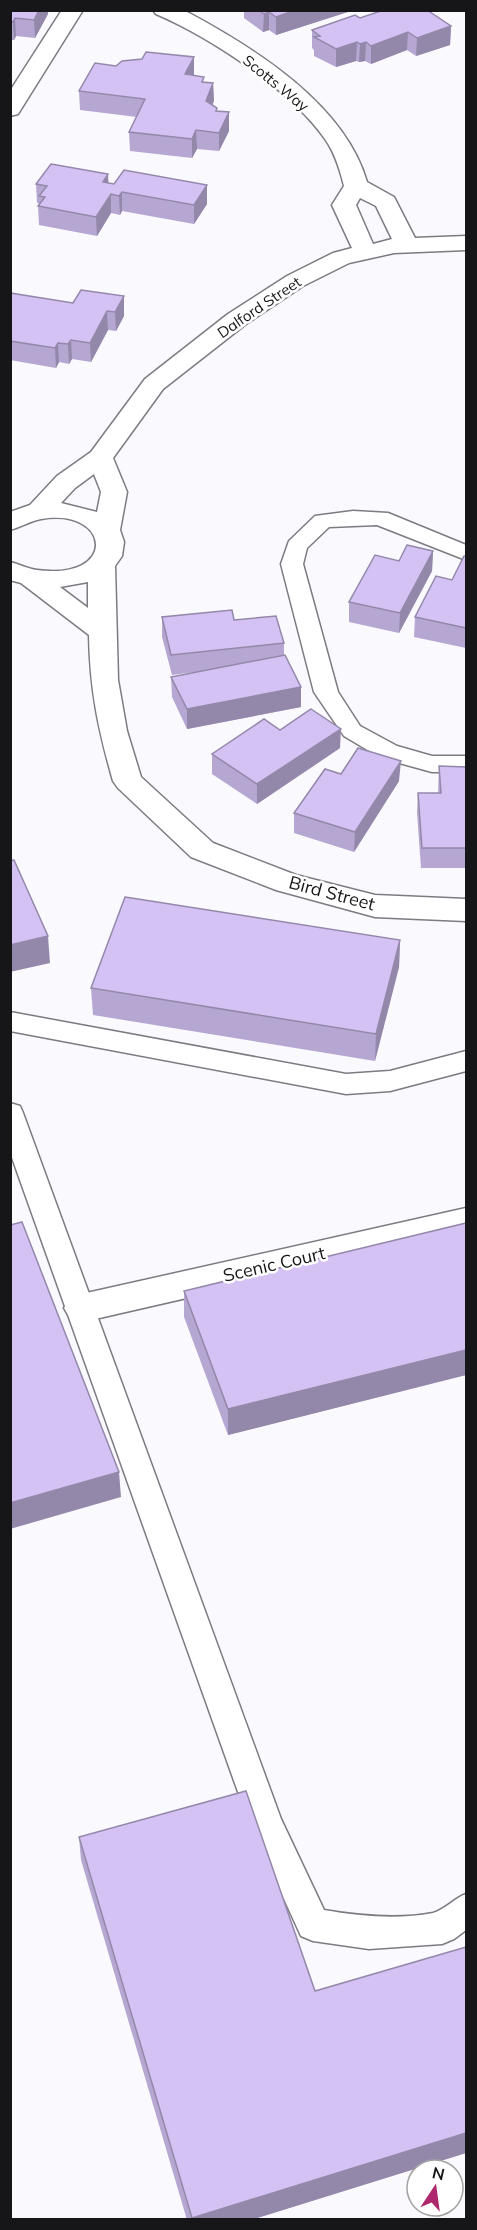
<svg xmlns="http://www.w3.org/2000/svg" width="477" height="2230" viewBox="0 0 477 2230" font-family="Mulish,sans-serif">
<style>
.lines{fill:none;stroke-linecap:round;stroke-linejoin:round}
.lane-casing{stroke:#7d7b81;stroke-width:3}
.street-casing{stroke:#7d7b81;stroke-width:3}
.lane{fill:#fff;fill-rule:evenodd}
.street{fill:#fff;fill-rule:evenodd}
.wall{fill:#b5a7d1}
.shaded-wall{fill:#9488aa}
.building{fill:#d3c2f3;stroke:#9488aa;stroke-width:1.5}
.labels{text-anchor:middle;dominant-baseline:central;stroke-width:5;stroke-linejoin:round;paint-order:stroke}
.far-street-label{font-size:15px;fill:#161618;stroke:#fff}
.street-label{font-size:18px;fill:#161618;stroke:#fff}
</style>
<rect width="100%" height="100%" fill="#faf9fe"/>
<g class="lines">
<defs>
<g id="lane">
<polygon points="353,511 388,513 466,545 466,560 377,525 329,527 307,548 303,564 338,692 360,726 397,746 432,756 466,756 466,772 432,772 381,758 344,736 314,692 281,564 289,541 315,516"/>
<polygon points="10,1012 346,1074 390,1071 466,1051 466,1071 390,1091 346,1094 10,1031"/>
<path d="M10,1103L20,1106L23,1113L281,1819L324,1910C359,1916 397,1920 433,1913C444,1910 455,1898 466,1894V1930L454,1939L442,1944L369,1949L313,1941L301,1936L248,1820L10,1152Z"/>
</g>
<g id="street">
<polygon points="62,10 83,10 18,114 10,116 10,91"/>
<path d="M153,10H182L189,13C256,49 345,105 367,182L394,197L415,238L466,236V250L394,253L349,263L303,286L246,324L163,389L113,458L127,492L120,530L124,542L122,556L115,566L118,680L127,731L141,777L213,843L296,875L375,895L466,899V921L375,917L276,890L191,857L118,788L113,781C98,728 90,690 89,635L21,583L10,580V562C19,564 28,569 37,570C119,581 111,507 41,519C30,521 21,527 10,530V512L30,505L57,476L91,452L145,379L228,314L287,276L333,253L352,248L332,205L344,186C340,170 335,153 325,139C291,90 210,37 156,14ZM360,198L376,206L392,239L373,244L356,205ZM94,474L101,492L97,512L61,503L75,488ZM88,582V608L60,587Z"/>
<polygon points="466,1208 466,1234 82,1322 70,1318 64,1308 70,1298 82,1294"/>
</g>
</defs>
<use href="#lane" class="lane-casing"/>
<use href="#street" class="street-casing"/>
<use href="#lane" class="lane"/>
<use href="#street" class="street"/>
</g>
<g class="wall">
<polygon points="10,10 48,10 48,14 35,38 16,36 14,40 10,40"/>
<polygon points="244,10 354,10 276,35 269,30 263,32 244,18"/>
<polygon points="377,10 427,10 451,26 450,45 416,56 407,50 371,64 365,61 359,62 356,61 336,67 314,56 314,50 312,48 312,30 360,18 377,12"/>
<polygon points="194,57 194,75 204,82 213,83 214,101 212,105 217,111 229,112 229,131 219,151 197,149 192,158 130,151 129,132 137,117 80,110 79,91 116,66"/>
<polygon points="108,183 114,184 207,185 207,204 194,224 122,211 120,215 111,213 97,236 39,225 38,206 39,203 37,203 36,184"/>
<polygon points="81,290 124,316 116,331 108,330 91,362 72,359 69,364 59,362 56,368 10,360 10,293 73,303"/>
<polygon points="433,551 432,571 399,633 349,622 349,602 399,561"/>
<polygon points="466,556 466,648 414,637 415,617 452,580"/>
<polygon points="162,617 234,620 284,643 284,655 301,687 301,707 187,729 172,697 171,677 195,672 172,675 162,637"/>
<polygon points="280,730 340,748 257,804 212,774 212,754"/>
<polygon points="439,766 466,767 466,868 421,868 417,813 418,793 438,793"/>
<polygon points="341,774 399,781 354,852 294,833 294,813"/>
<polygon points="400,940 399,967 375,1061 93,1015 91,988"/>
<polygon points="466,1223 466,1375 228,1435 184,1317 184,1291"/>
<polygon points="79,1837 315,1991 466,2153 251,2220 187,2220 81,1860"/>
</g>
<g class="shaded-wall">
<polygon points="39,10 48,10 48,14 35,38 34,20"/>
<polygon points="296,10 354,10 276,35 276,17"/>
<polygon points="269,12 269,30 263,32 264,14"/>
<polygon points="15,18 16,36 14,40 13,22"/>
<polygon points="451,26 450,45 416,56 417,38"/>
<polygon points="408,32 407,50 371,64 371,46"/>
<polygon points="357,42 356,61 336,67 336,49"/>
<polygon points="366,42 365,61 359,62 360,44"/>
<polygon points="194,57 194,76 185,74"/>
<polygon points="213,83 214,101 206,119 206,101"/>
<polygon points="229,112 229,131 219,151 219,133"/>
<polygon points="196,130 197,149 192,158 192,139"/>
<polygon points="108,174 109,193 103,182"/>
<polygon points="207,185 207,204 194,224 194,205"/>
<polygon points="122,192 122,211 120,215 119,196"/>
<polygon points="111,194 111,213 97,236 96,217"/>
<polygon points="124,296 124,316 116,331 115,312"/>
<polygon points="107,311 108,330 91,362 90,343"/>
<polygon points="71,340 72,359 69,364 68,344"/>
<polygon points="58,343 59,362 56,368 55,348"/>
<polygon points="433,551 432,571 399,633 400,613"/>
<polygon points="301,687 301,707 187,729 187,709"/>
<polygon points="341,729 340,748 257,804 257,784"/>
<polygon points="401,761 399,781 354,852 355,832"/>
<polygon points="48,936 50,963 10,972 10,945"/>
<polygon points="400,940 399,967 375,1061 376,1034"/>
<polygon points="466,1350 466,1375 228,1435 228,1409"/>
<polygon points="119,1472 121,1497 10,1529 10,1503"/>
<polygon points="466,2133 466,2153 251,2220 192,2220 192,2218"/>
</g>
<g class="building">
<polygon points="10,10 39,10 34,20 15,18 13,22 10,21"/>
<polygon points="259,10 296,10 276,17 269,12 264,14"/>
<polygon points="380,10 427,10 451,26 417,38 408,32 371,46 366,42 360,44 357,42 336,49 314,37 320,36 312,30 355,15 360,18 381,11"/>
<polygon points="146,52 194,57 185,74 204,77 202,82 213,83 206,101 217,108 216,111 229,112 219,133 196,130 192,139 129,132 145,99 79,91 95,63 116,66 122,61 142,59"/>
<polygon points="51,164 108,174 103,182 114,184 124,170 207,185 194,205 122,192 119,196 111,194 96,217 38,206 45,197 39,196 47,186 36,184"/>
<polygon points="81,290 124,296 115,312 107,311 90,343 71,340 68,344 58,343 55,348 10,341 10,293 73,303"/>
<polygon points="407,545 433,551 400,613 349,602 375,555 399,561"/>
<polygon points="464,556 466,556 466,628 415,617 436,576 452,580"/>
<polygon points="232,610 234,620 276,616 284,643 171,655 162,617"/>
<polygon points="285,655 301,687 187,709 171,677"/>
<polygon points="311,709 341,729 257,784 212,754 264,719 280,730"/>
<polygon points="358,748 401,761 355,832 294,813 325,769 341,774"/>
<polygon points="439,766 466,767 466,848 422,848 418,793 441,793"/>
<polygon points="14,860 48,936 10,945 10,861"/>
<polygon points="125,897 400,940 376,1034 91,988"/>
<polygon points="22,1222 119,1472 10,1503 10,1225"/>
<polygon points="466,1223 466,1350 228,1409 184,1291"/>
<polygon points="246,1791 315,1991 466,1947 466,2133 192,2218 79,1837"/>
</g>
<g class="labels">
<g class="far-street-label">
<text transform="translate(276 83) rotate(39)">Scotts Way</text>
<text transform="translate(259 307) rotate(-34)">Dalford Street</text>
</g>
<g class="street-label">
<text transform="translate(332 893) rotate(15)">Bird Street</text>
<text transform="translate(274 1264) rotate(-13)">Scenic Court</text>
</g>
</g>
<rect width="477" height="2230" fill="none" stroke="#161618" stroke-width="24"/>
<g transform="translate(435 2188) rotate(13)"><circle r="28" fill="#ffffff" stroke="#a2a2a3" stroke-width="1.5"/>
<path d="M0-4.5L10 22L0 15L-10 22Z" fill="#ae286d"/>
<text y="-9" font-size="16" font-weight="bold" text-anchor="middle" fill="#161618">N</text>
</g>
</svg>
